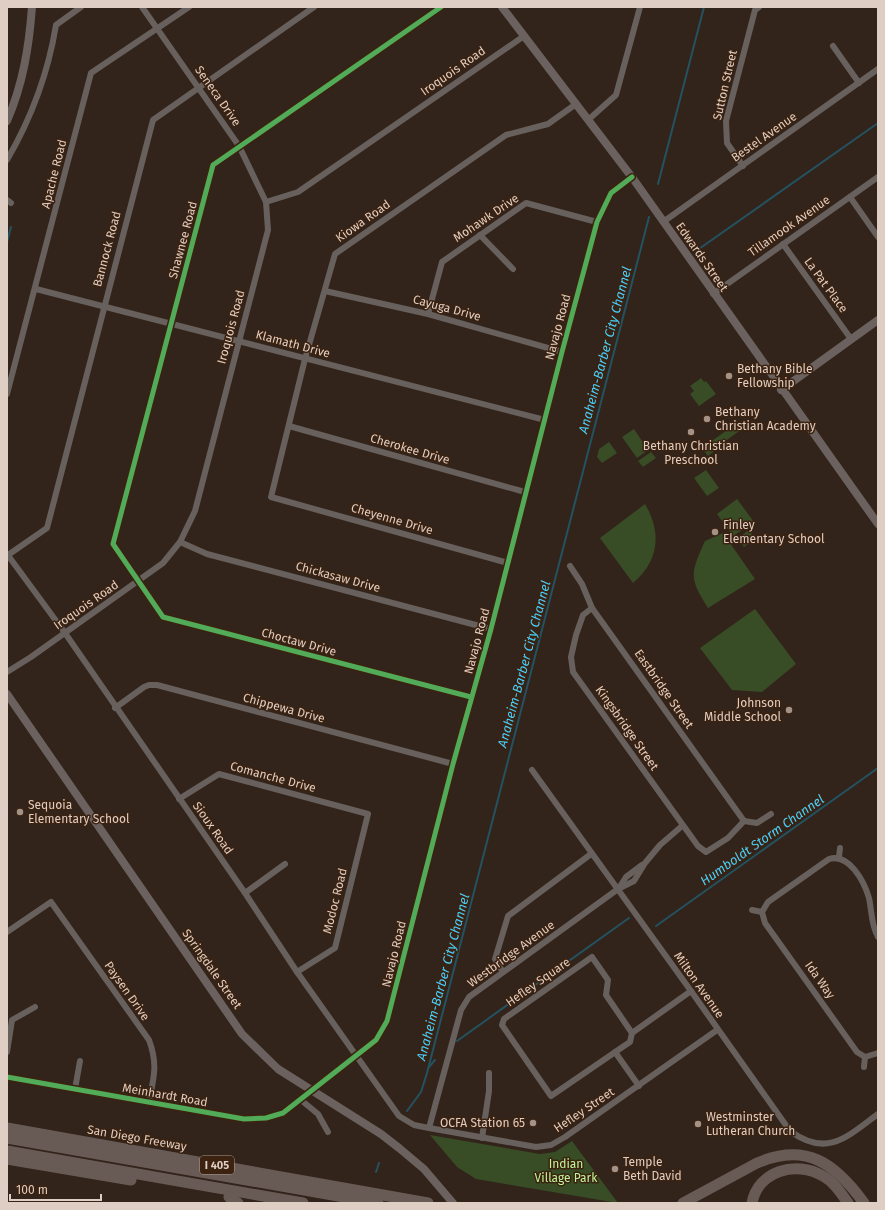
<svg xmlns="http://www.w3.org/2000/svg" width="885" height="1210" viewBox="0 0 885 1210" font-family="'Fira Sans',sans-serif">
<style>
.green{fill:#384c25}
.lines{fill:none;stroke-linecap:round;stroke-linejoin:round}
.stream{stroke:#245261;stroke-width:2}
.street{stroke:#68605d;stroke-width:6}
.secondary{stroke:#6b615e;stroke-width:8}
.highway{stroke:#685b56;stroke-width:11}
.cycleway-casing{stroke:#3c2210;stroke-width:8}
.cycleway{stroke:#51ab58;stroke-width:5}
.poi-dot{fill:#a29288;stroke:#3c2210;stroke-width:1.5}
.labels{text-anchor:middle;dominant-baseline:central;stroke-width:3;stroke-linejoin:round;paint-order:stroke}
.shield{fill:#3c2210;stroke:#ae9a8d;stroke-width:1}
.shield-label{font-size:11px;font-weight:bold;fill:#dfcec3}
.street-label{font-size:12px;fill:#dfcec3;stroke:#3c2210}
.poi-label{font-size:12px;fill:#dfcec3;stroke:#3c2210;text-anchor:start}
.park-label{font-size:12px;fill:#bff598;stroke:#3c2210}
.water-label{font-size:13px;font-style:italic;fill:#45d0ff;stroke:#3c2210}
</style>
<rect width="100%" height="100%" fill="#32241a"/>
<g class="green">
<polygon points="701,378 704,382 706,381 716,394 699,406 690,394 694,391 690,386"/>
<polygon points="737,423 742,429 713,450 713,452 708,456 702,448"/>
<polygon points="634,429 648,450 637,458 622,437"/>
<polygon points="609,442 617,453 602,463 597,457 599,449"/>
<polygon points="651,452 656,458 643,467 638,461"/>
<polygon points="706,470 719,488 707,496 694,478"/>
<polygon points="737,499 754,522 733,536 717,514"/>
<path d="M645,504C662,533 659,561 633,583L600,538Z"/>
<polygon points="749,530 755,539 744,547 738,538"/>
<path d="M723,533L755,579L708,608C689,578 690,574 705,541Z"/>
<polygon points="755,609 796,664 762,692 732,690 700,648"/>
<polygon points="430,1135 540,1154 555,1152 572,1141 618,1203 476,1179 457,1167"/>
</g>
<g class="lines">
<g class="stream">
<polyline points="658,184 704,7"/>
<polyline points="7,242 11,227"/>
<polyline points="696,251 878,123"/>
<polyline points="656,926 878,768"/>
<polyline points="457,1041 629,918"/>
<polyline points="429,1067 435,1060"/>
<polyline points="407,1111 421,1092 427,1073 649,217"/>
<polyline points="376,1172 379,1163"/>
</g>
<g class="street">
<polyline points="142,7 239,146 266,202"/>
<polyline points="441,7 213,165 113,544 163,617 471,697"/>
<polyline points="833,46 859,83"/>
<polyline points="588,120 616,95 640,7"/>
<path d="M7,160C32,117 48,74 56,25L81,7"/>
<polyline points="743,166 727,143 726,121 755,10 759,7"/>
<polyline points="850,197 878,237"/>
<polyline points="7,200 11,203"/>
<polyline points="663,222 878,69"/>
<polyline points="480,235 513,269"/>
<polyline points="783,244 851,339"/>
<polyline points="36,289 545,420"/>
<polyline points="325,291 428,314 562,352"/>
<polyline points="713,294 878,177"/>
<polyline points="428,314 442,262 526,203 597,222"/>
<polyline points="7,394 91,73 189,7"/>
<polyline points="289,426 525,492"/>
<polyline points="180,542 207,554 491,629"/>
<polyline points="7,554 65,633 245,893 297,972 399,1116 414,1125 429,1128 536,1147 551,1145 565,1137 717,1030"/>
<polyline points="8,555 47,528 153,120 314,7"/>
<polyline points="508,563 271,497 305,359 335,254 506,135 548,124 576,104"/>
<polyline points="570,566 582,584 592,608 744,821"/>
<polyline points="592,608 583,615 576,635 571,657 573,672 698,846 706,852 728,838 744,821 757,823 771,814"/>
<polyline points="7,672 31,657 163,563 180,542 195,511 268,230 266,202 298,192 524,36"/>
<polyline points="115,708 144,687 149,685 157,685 453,764"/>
<path d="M532,770L691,991L790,1131C827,1158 847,1137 878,1114"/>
<polyline points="179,799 219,774 368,814 335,948 297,972"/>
<polyline points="839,857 840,848"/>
<polyline points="619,888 626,877 642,865"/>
<polyline points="245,893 285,864"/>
<polyline points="752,910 762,912"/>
<path d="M7,932L51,902L149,1040C158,1064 154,1077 149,1102"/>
<path d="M878,937C871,925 872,912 869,898C864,881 849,853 829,859L768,902L762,912L765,923L857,1052L865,1057L878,1053"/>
<polyline points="503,972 495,959 508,916 591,854"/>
<polyline points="632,1033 606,995 608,980 592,957 504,1019 502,1025 551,1096 624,1046 630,1042 632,1033 691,991"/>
<polyline points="7,1052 12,1020 35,1007"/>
<polyline points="615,1052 639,1086"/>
<polyline points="864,1067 865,1057"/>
<polyline points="7,1077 244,1119 266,1118 283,1113 376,1040 387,1021 453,764 491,629 562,352 597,222 611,193 632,177"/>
<polyline points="75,1089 80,1061"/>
<polyline points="301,1100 318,1114 328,1132"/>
<polyline points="429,1128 461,1010 469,997 618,889 634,881 645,863 660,845 682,826"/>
<polyline points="482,1138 489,1091 489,1073"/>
</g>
<g class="secondary">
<polyline points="502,7 634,180 878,524"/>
<path d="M7,121C23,84 29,47 32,7"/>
<polyline points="781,390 878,320"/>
<polyline points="7,694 242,1034 278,1069 381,1134 399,1148 424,1169 453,1203"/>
</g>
<g class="highway">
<polyline points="7,1128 428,1203"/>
<polyline points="7,1138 378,1203"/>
<polyline points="7,1151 303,1203"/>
<polyline points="7,1159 131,1180"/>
<polyline points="229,1197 238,1203"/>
<path d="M683,1203L757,1163C806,1142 835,1163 864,1203"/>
<path d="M752,1203C758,1171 796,1160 823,1176C834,1182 841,1193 848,1203"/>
</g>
<defs>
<g id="cycleway">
<polyline points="441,7 213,165 113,544 163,617 471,697"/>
<polyline points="7,1077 244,1119 266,1118 283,1113 376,1040 387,1021 453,764 491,629 562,352 597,222 611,193 632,177"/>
</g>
</defs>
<use href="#cycleway" class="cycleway-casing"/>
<use href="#cycleway" class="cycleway"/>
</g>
<g class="poi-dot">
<circle cx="729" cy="376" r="4"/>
<circle cx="707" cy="419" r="4"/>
<circle cx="691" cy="432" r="4"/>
<circle cx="715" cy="532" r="4"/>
<circle cx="789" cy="710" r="4"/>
<circle cx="20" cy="812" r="4"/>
<circle cx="533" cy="1123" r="4"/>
<circle cx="698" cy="1124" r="4"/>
<circle cx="615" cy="1169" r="4"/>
</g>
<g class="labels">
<rect class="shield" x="200" y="1156" width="34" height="18" rx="3"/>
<g class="shield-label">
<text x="217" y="1165">I 405</text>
</g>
<g class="street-label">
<text transform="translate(453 71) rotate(-35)">Iroquois Road</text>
<text transform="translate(725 85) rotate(-77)">Sutton Street</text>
<text transform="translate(218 96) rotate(55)">Seneca Drive</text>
<text transform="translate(764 137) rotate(-35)">Bestel Avenue</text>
<text transform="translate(54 174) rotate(-76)">Apache Road</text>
<text transform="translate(486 218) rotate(-34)">Mohawk Drive</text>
<text transform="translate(363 221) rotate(-35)">Kiowa Road</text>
<text transform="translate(789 226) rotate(-35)">Tillamook Avenue</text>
<text transform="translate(183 240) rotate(-75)">Shawnee Road</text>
<text transform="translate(107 249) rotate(-75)">Bannock Road</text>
<text transform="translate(702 257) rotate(55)">Edwards Street</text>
<text transform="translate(826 285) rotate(54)">La Pat Place</text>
<text transform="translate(447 308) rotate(15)">Cayuga Drive</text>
<text transform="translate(231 327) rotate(-75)">Iroquois Road</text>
<text transform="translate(558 327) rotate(-75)">Navajo Road</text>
<text transform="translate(293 344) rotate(15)">Klamath Drive</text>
<text transform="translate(410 449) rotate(16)">Cherokee Drive</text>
<text transform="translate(392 519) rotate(16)">Cheyenne Drive</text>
<text transform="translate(338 577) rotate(15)">Chickasaw Drive</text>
<text transform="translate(86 605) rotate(-35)">Iroquois Road</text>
<text transform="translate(477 641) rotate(-75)">Navajo Road</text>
<text transform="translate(299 642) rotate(15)">Choctaw Drive</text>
<text transform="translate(664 689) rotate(55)">Eastbridge Street</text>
<text transform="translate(284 708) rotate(15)">Chippewa Drive</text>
<text transform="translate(627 728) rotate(55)">Kingsbridge Street</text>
<text transform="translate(273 777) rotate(15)">Comanche Drive</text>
<text transform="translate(213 828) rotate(55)">Sioux Road</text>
<text transform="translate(335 901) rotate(-76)">Modoc Road</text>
<text transform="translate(394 954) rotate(-76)">Navajo Road</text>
<text transform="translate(511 954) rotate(-36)">Westbridge Avenue</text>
<text transform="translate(212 969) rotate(55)">Springdale Street</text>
<text transform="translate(820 980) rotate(55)">Ida Way</text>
<text transform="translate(538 982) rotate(-35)">Hefley Square</text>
<text transform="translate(699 985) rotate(55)">Milton Avenue</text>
<text transform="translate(127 991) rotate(55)">Paysen Drive</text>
<text transform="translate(165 1095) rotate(10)">Meinhardt Road</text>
<text transform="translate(584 1110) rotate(-34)">Hefley Street</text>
<text transform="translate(137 1138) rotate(10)">San Diego Freeway</text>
</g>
<g class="poi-label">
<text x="737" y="369">Bethany Bible<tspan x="737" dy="14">Fellowship</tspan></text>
<text x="715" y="412">Bethany<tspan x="715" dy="14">Christian Academy</tspan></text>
<text x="691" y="446" text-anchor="middle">Bethany Christian<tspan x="691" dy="14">Preschool</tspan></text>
<text x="723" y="525">Finley<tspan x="723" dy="14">Elementary School</tspan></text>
<text x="781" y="703" text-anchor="end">Johnson<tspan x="781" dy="14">Middle School</tspan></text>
<text x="28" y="805">Sequoia<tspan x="28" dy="14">Elementary School</tspan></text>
<text x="706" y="1117">Westminster<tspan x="706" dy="14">Lutheran Church</tspan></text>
<text x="525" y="1123" text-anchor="end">OCFA Station 65</text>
<text x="623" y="1162">Temple<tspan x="623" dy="14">Beth David</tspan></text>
</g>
<g class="park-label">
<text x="566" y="1164">Indian<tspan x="566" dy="14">Village Park</tspan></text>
</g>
<g class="water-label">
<text transform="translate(605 350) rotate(-75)">Anaheim-Barber City Channel</text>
<text transform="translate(524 664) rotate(-75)">Anaheim-Barber City Channel</text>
<text transform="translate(762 840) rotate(-35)">Humboldt Storm Channel</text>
<text transform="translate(443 977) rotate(-75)">Anaheim-Barber City Channel</text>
</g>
</g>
<rect width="885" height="1210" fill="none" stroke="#dfcec3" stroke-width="16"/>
<path d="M10 1194v6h91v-6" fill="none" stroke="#dfcec3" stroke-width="2"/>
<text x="16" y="1194" font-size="12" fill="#dfcec3" stroke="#3c2210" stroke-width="3" paint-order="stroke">100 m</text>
</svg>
